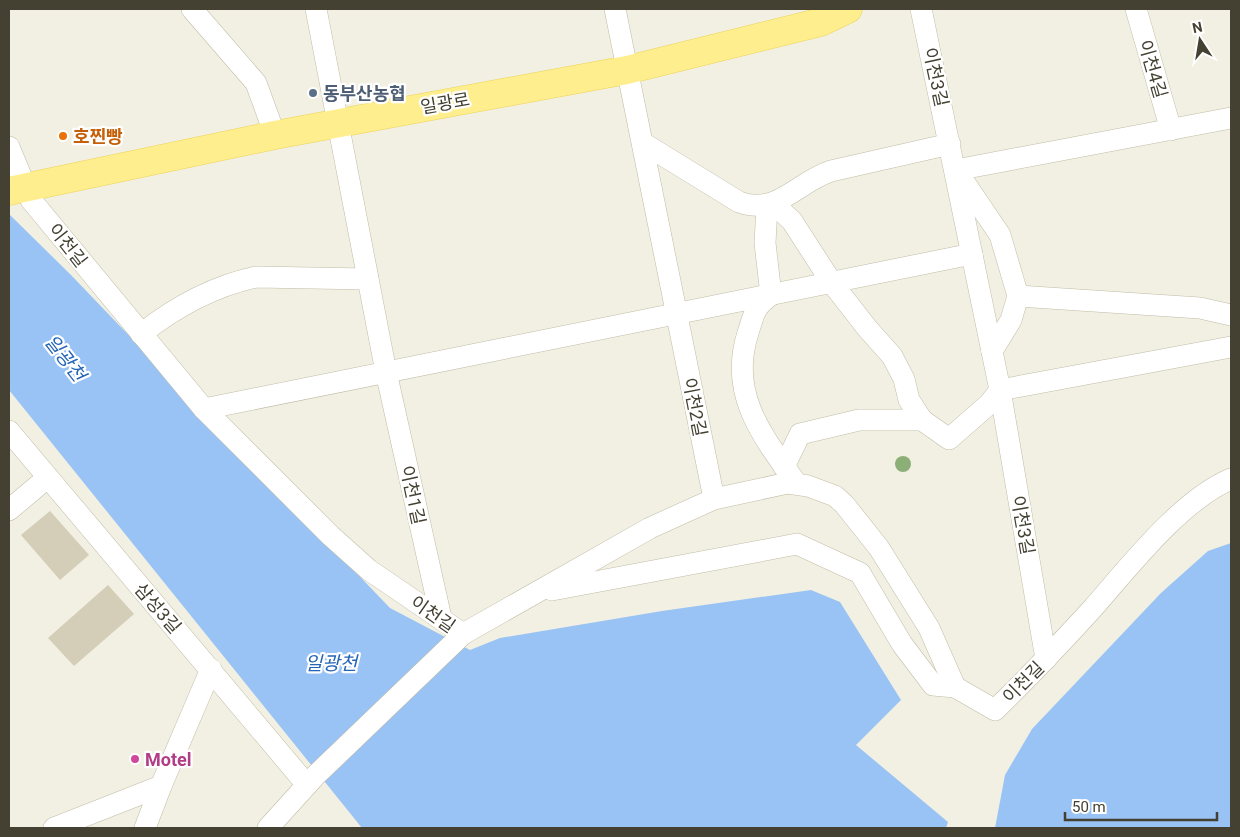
<svg xmlns="http://www.w3.org/2000/svg" width="1240" height="837" viewBox="0 0 1240 837" font-family="Roboto,'Noto Sans KR',sans-serif">
<style>
.water{fill:#99c3f5}
.building{fill:#d4cdb7}
.lines{fill:none;stroke-linecap:round;stroke-linejoin:round}
.minor-casing{stroke:#c1bca7;stroke-width:22}
.major-casing{stroke:#ebd357;stroke-width:29}
.minor{stroke:#fff;stroke-width:21}
.major{stroke:#ffee8e;stroke-width:28}
.tree{fill:#8caf78}
.service-dot{fill:#5c6f8a;stroke:#fff;stroke-width:2}
.food-dot{fill:#e8710a;stroke:#fff;stroke-width:2}
.hotel-dot{fill:#d1479c;stroke:#fff;stroke-width:2}
.labels{text-anchor:middle;dominant-baseline:central;stroke-width:4.5;stroke-linejoin:round;paint-order:stroke}
.street-label{font-size:18px;fill:#444032;stroke:#fff}
.service-label{font-size:18px;font-weight:bold;fill:#4e5e75;stroke:#fff;text-anchor:start}
.food-label{font-size:18px;font-weight:bold;fill:#c56008;stroke:#fff;text-anchor:start}
.hotel-label{font-size:18px;font-weight:bold;fill:#b23c85;stroke:#fff;text-anchor:start}
.water-label{font-size:19px;font-style:italic;fill:#2565b6;stroke:#fff}
</style>
<rect width="100%" height="100%" fill="#f2f0e2"/>
<g class="water">
<polygon points="9,214 71,275 390,608 470,650 500,638 662,611 811,590 840,602 901,700 856,745 948,822 946,828 362,828 9,390"/>
<polygon points="1231,543 1231,828 995,828 1005,775 1032,729 1161,593 1208,551"/>
</g>
<g class="building">
<polygon points="50,511 89,555 60,580 21,535"/>
<polygon points="108,585 134,614 74,666 48,638"/>
</g>
<g class="lines">
<defs>
<g id="minor">
<polyline points="192,9 256,83 275,135"/>
<polyline points="316,9 386,372 441,618"/>
<polyline points="615,9 714,499"/>
<polyline points="921,9 1000,390 1046,659"/>
<polyline points="1136,9 1171,130"/>
<path d="M643,143L739,202C777,216 797,182 831,171L950,144"/>
<polyline points="9,147 31,200 204,409 331,536 369,570 463,634"/>
<polyline points="774,204 792,221 832,283 867,328 892,356 904,379 909,400 922,420 949,439 989,404 1000,390 1231,347"/>
<path d="M767,206L765,243L771,295C754,307 754,314 748,333C728,394 763,437 797,484"/>
<polyline points="1018,296 1200,308 1231,315"/>
<path d="M141,334C174,308 214,286 256,277L368,279"/>
<polyline points="992,351 1011,320 1018,296 1000,235 956,170 1231,118"/>
<polyline points="204,409 972,254"/>
<polyline points="9,431 307,785"/>
<polyline points="784,467 800,434 859,420 922,420"/>
<polyline points="9,510 47,478"/>
<polyline points="552,590 797,544 860,573 902,644 933,685 955,687"/>
<polyline points="54,828 161,786 211,669"/>
<polyline points="145,828 161,786"/>
<path d="M268,828L315,776L463,634L650,528L714,499L788,483L808,486L835,496L844,504L879,548L929,628L955,687L995,710C1029,677 1061,643 1093,608C1128,568 1182,499 1231,479"/>
</g>
<polyline id="major" points="9,191 275,135 627,70 821,22 848,9"/>
</defs>
<use href="#minor" class="minor-casing"/>
<use href="#major" class="major-casing"/>
<use href="#minor" class="minor"/>
<use href="#major" class="major"/>
</g>
<circle class="tree" cx="903" cy="464" r="8"/>
<circle class="service-dot" cx="313" cy="93" r="5"/>
<circle class="food-dot" cx="63" cy="136" r="5"/>
<circle class="hotel-dot" cx="135" cy="759" r="5"/>
<g class="labels">
<g class="street-label">
<text transform="translate(1153 69) rotate(74)">이천4길</text>
<text transform="translate(936 77) rotate(78)">이천3길</text>
<text transform="translate(445 103) rotate(-10)">일광로</text>
<text transform="translate(68 245) rotate(52)">이천길</text>
<text transform="translate(695 407) rotate(79)">이천2길</text>
<text transform="translate(413 495) rotate(78)">이천1길</text>
<text transform="translate(1023 525) rotate(80)">이천3길</text>
<text transform="translate(158 608) rotate(49)">삼성3길</text>
<text transform="translate(433 614) rotate(35)">이천길</text>
<text transform="translate(1023 682) rotate(-45)">이천길</text>
</g>
<g class="service-label">
<text x="323" y="93">동부산농협</text>
</g>
<g class="food-label">
<text x="73" y="136">호찐빵</text>
</g>
<g class="hotel-label">
<text x="145" y="759">Motel</text>
</g>
<g class="water-label">
<text transform="translate(65 358) rotate(52)">일광천</text>
<text x="331" y="663">일광천</text>
</g>
</g>
<rect width="1240" height="837" fill="none" stroke="#444032" stroke-width="20"/>
<g transform="translate(1200 40) rotate(348)" stroke="#ffffff" stroke-width="4" paint-order="stroke">
<path d="M0-4L9 19L0 12L-9 19Z" fill="#444032"/>
<text y="-8" font-size="14" font-weight="bold" text-anchor="middle" fill="#444032">N</text>
</g>
<path d="M1065 812v8h152v-8" fill="none" stroke="#444032" stroke-width="2.5"/>
<text x="1072" y="812" font-size="15" fill="#444032" stroke="#ffffff" stroke-width="4" paint-order="stroke">50 m</text>
</svg>
